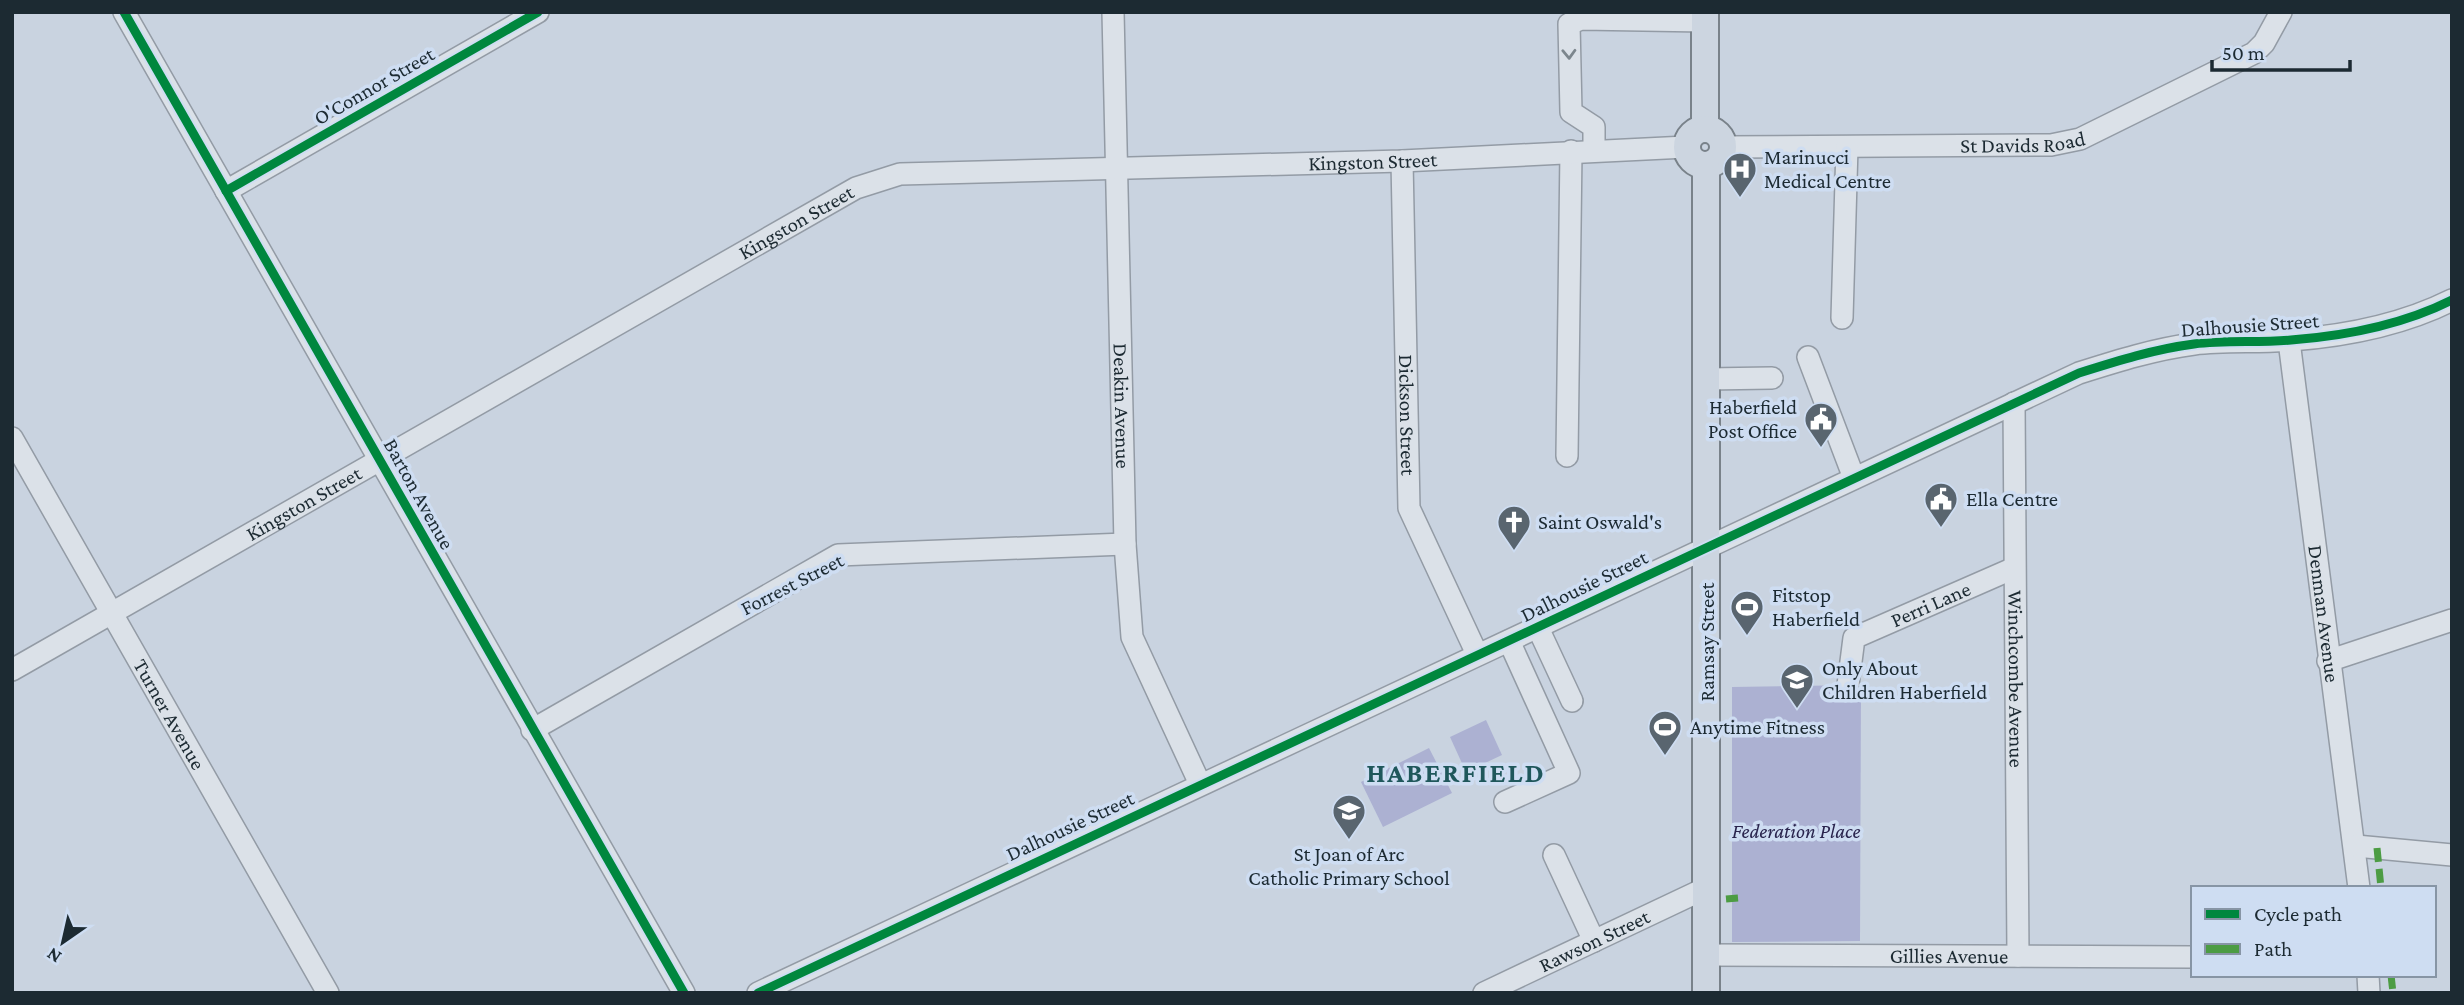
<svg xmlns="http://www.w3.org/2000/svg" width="2464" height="1005" viewBox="0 0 2464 1005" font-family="'Crimson Pro',serif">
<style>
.green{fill:#acb1d2}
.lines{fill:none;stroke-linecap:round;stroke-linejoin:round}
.minor-casing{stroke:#939ba5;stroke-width:24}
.major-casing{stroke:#79828a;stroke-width:30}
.minor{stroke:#dbe1e8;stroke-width:21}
.major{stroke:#ccd5e0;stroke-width:26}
.quiet{stroke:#4c9c43;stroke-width:7;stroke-dasharray:14 7;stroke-linecap:butt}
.cycleway-casing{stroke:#ceddf2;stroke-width:13}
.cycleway{stroke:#00873e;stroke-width:9}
.oneway{stroke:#7c868d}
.labels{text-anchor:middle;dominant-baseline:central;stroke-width:7;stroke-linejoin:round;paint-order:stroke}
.street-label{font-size:21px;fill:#1c2a32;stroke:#ceddf2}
.poi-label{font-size:21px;fill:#1c2a32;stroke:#ceddf2;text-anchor:start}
.park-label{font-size:21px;font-style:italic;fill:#29244d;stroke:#ceddf2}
.district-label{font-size:28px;font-weight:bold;letter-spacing:2px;fill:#1f575b;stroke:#ceddf2}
</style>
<rect width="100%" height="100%" fill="#c9d3e0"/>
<g class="green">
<polygon points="1861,685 1860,941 1732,942 1732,687"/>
<polygon points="1486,720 1502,755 1466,772 1450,737"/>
<polygon points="1429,748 1452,793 1383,827 1361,782"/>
</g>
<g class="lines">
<defs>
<g id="minor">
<polyline points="124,12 684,993"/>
<path id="s1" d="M1113,12L1125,544L1132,637L1200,784"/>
<path id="s2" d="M1724,147L2051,145L2080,139L2254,53L2264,43L2281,12"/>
<polyline points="1594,150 1594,127 1571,112 1569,24 1581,19 1705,21"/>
<path id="s3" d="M1402,161L1409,508L1477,654"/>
<polyline points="226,191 538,12"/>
<polyline points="1842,318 1847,147"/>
<path id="s4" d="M2289,341L2359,888"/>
<polyline points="1808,357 1854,478"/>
<polyline points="1707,379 1772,378"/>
<path id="s5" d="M2014,403L2018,956"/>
<path id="s6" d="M12,438L328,993"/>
<polyline points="1567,456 1571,151"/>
<polyline points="1538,628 1572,701"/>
<polyline points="2328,661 2452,620"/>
<path id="s7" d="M12,670L856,188L900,174L1402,161L1686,147"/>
<path id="s8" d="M1848,685L1854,638L2014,568"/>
<polyline points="532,730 838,555 1125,544"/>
<polyline points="1505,802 1569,773 1509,641"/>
<polyline points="2356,846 2452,855"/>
<polyline points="1554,855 1594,941"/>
<path id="s9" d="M1706,955L2193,957"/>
<polyline points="2368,975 2369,993"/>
<path d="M758,993L2079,373C2117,361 2155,349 2194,344C2226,340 2258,343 2291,340C2345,336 2402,325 2452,300"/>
<path id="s10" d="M1484,993L1706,888"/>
</g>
<g id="major">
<polyline points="1705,12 1705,129"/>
<circle cx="1705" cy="147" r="18"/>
<polyline points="1706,993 1706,166"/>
</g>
</defs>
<use href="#minor" class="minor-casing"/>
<use href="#major" class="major-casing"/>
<use href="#minor" class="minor"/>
<use href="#major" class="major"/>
<g class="quiet">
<polyline points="2377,848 2381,888"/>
<polyline points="1726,899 1738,898"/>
<polyline points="2391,975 2393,993"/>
</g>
<defs>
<g id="cycleway">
<polyline points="124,12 684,993"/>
<polyline points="226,191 538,12"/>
<path d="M758,993L2079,373C2117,361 2155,349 2194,344C2226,340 2258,343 2291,340C2345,336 2402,325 2452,300"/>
</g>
</defs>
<use href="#cycleway" class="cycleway-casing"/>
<use href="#cycleway" class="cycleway"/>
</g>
<defs><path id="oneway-chevron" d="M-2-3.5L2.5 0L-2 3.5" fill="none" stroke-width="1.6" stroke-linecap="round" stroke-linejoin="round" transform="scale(1.75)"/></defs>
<use class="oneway" href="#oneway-chevron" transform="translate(1569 54) rotate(88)"/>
<defs>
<symbol id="hospital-pin" viewBox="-11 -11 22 30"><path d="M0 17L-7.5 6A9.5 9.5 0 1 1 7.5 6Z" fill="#59656f" stroke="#ceddf2"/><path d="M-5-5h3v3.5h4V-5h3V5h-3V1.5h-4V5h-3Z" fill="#fff"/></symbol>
<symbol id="civic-pin" viewBox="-11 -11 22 30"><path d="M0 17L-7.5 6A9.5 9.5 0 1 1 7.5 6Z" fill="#59656f" stroke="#ceddf2"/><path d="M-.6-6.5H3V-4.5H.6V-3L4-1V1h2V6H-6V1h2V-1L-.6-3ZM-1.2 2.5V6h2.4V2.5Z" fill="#fff"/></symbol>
<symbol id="church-pin" viewBox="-11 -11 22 30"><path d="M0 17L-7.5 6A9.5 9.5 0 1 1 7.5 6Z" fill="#59656f" stroke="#ceddf2"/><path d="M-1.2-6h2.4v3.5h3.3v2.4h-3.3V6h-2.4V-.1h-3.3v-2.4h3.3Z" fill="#fff"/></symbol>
<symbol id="stadium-pin" viewBox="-11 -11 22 30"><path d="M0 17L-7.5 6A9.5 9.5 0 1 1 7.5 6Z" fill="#59656f" stroke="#ceddf2"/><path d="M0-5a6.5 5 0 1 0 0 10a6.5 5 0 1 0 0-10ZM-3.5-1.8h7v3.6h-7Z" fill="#fff"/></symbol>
<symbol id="school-pin" viewBox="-11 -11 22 30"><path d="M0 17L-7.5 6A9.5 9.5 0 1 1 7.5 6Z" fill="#59656f" stroke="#ceddf2"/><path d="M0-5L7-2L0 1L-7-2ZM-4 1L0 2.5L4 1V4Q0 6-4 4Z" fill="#fff"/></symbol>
</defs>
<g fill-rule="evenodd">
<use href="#hospital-pin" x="1721" y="150" width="38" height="52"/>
<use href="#civic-pin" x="1802" y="400" width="38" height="52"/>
<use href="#civic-pin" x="1922" y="480" width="38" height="52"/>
<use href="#church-pin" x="1495" y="503" width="38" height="52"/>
<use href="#stadium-pin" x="1728" y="588" width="38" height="52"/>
<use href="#school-pin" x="1778" y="661" width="38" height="52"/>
<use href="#stadium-pin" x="1646" y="708" width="38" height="52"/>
<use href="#school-pin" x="1330" y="792" width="38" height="52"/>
</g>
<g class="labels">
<g class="street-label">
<text transform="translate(374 86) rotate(-30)">O'Connor Street</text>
<text stroke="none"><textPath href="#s2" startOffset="299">St Davids Road</textPath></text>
<text stroke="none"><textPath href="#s7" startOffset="1491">Kingston Street</textPath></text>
<text stroke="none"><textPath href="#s7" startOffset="903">Kingston Street</textPath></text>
<text transform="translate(2250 325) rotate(-4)">Dalhousie Street</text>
<text stroke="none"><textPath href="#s1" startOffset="394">Deakin Avenue</textPath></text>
<text stroke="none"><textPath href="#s3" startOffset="254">Dickson Street</textPath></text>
<text transform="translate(419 494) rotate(61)">Barton Avenue</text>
<text stroke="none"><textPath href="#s7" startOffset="336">Kingston Street</textPath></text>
<text transform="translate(792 584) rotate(-27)">Forrest Street</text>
<text transform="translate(1584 586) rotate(-26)">Dalhousie Street</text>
<text stroke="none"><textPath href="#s8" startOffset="131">Perri Lane</textPath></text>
<text stroke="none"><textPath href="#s4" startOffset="275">Denman Avenue</textPath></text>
<text transform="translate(1707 642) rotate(-90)">Ramsay Street</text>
<text stroke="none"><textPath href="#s5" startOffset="276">Winchcombe Avenue</textPath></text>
<text stroke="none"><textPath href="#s6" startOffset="318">Turner Avenue</textPath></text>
<text transform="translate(1070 826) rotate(-25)">Dalhousie Street</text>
<text stroke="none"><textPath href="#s10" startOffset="122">Rawson Street</textPath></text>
<text stroke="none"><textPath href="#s9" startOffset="243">Gillies Avenue</textPath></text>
</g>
<g class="poi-label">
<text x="1764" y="157">Marinucci<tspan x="1764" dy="24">Medical Centre</tspan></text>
<text x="1797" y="407" text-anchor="end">Haberfield<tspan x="1797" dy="24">Post Office</tspan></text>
<text x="1966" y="499">Ella Centre</text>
<text x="1538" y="522">Saint Oswald's</text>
<text x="1772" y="595">Fitstop<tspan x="1772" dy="24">Haberfield</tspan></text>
<text x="1822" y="668">Only About<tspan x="1822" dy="24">Children Haberfield</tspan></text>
<text x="1690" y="727">Anytime Fitness</text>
<text x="1349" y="854" text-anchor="middle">St Joan of Arc<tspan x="1349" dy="24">Catholic Primary School</tspan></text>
</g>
<g class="park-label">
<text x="1796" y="831">Federation Place</text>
</g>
<g class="district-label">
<text x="1456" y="772">HABERFIELD</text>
</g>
</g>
<rect width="2464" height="1005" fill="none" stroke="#1c2a32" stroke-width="28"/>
<rect x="2191" y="886" width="245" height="91" fill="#ceddf2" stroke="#8795a5" stroke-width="2"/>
<rect x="2205" y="909" width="35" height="10" fill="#00873e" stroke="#8795a5" stroke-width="2"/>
<text x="2254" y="921" font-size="21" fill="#1c2a32">Cycle path</text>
<rect x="2205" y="944" width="35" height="10" fill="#4c9c43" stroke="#8795a5" stroke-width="2"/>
<text x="2254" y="956" font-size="21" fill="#1c2a32">Path</text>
<g transform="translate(63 942) rotate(214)" stroke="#ceddf2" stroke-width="5" paint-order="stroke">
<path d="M0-5L12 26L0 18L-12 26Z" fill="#1c2a32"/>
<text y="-10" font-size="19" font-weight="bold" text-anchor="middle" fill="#1c2a32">N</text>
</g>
<path d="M2212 60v10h138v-10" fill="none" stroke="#1c2a32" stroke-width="3.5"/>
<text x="2222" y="60" font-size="21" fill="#1c2a32" stroke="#ceddf2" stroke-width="5" paint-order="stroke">50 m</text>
</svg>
